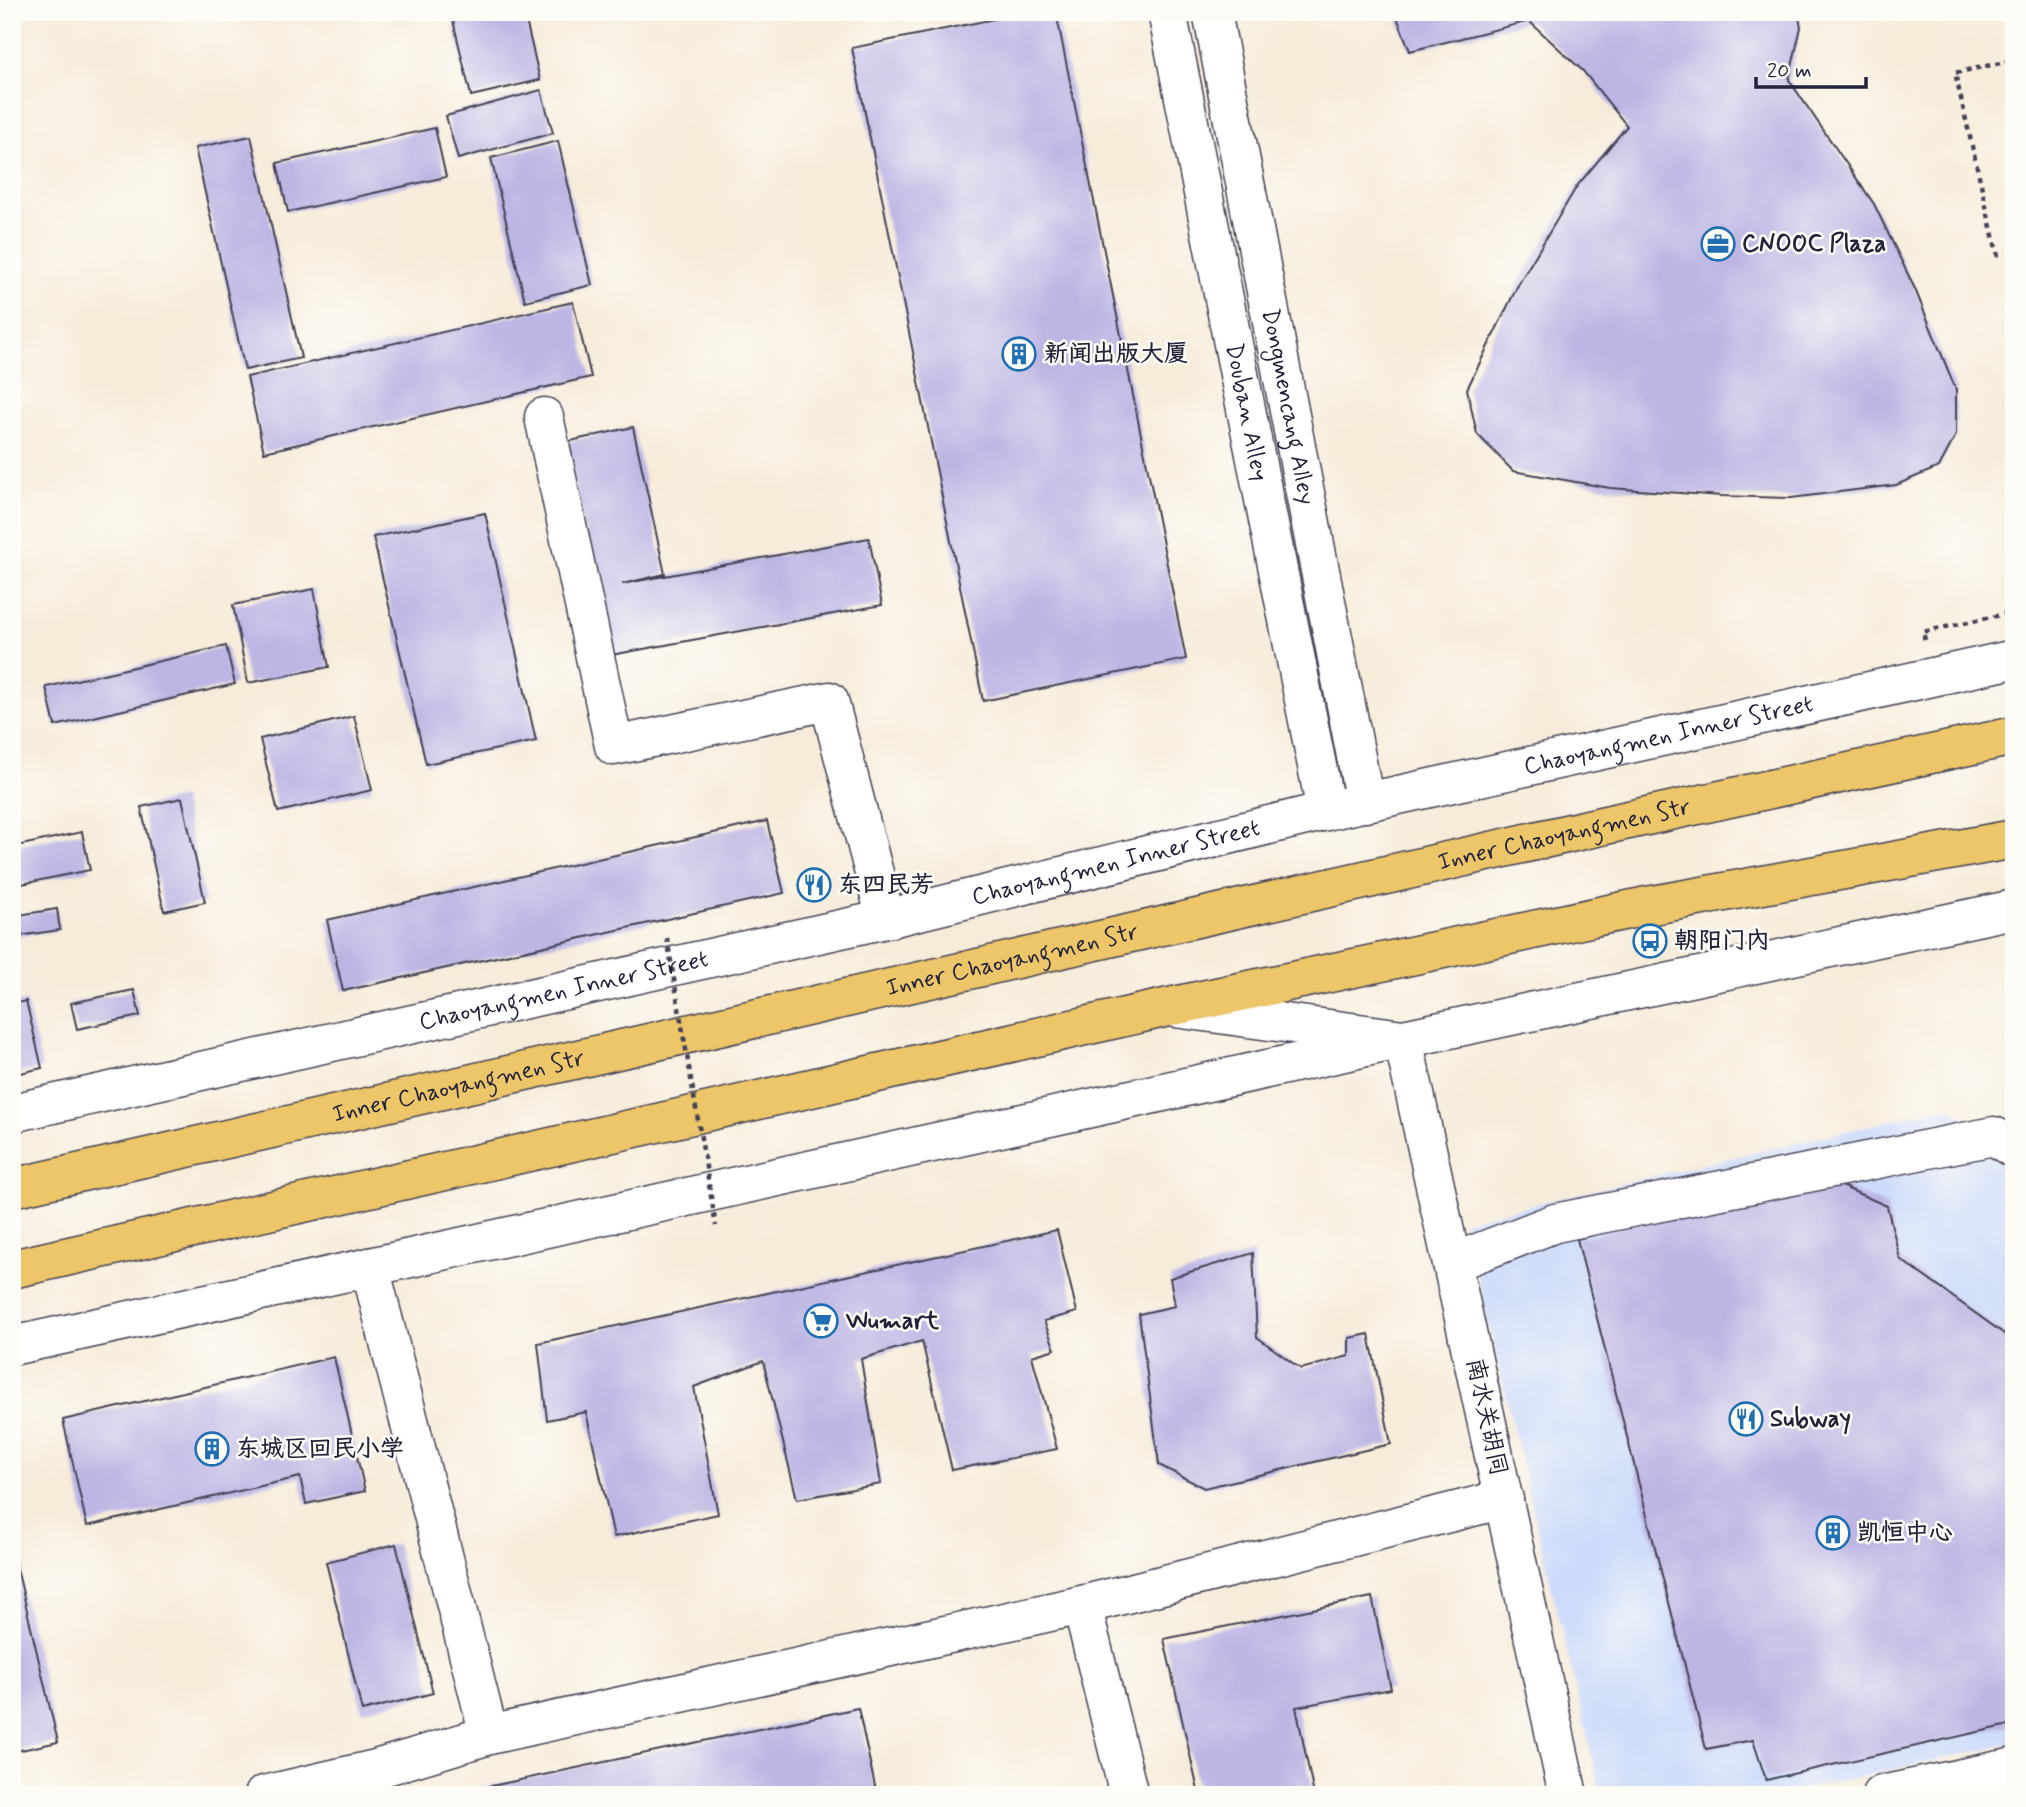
<svg xmlns="http://www.w3.org/2000/svg" width="2026" height="1807" viewBox="0 0 2026 1807" font-family="Mynerve,'LXGW WenKai TC',sans-serif">
<style>
.built{fill:#ccdbfa}
.building{fill:#bdb6e4}
.lines{fill:none;stroke-linecap:round;stroke-linejoin:round}
.minor-casing{stroke:#424053;stroke-width:41}
.major-casing{stroke:#424053;stroke-width:41}
.path{stroke:#424053;stroke-width:4.5;stroke-dasharray:5 5;stroke-linecap:butt}
.minor{stroke:#fff;stroke-width:38}
.major{stroke:#ecc669;stroke-width:38}
.path-bridge{stroke:#424053;stroke-width:4.5;stroke-dasharray:5 5;stroke-linecap:butt}
.labels{text-anchor:middle;dominant-baseline:central;stroke-width:5;stroke-linejoin:round;paint-order:stroke}
.poi-label{font-size:24px;font-weight:bold;fill:#22223b;stroke:#fdfcf7;text-anchor:start}
.street-label{font-size:24px;fill:#22223b;stroke:#fdfcf7}
</style>
<rect width="100%" height="100%" fill="#fdfcf7"/>
<filter id="ink" filterUnits="userSpaceOnUse"><feTurbulence type="fractalNoise" baseFrequency=".0143" numOctaves="2"/><feDisplacementMap in="SourceGraphic" scale="14" xChannelSelector="R" yChannelSelector="G"/><feConvolveMatrix kernelMatrix="1 2 1 2 8 2 1 2 1" color-interpolation-filters="sRGB"/></filter>
<filter id="wash" filterUnits="userSpaceOnUse"><feTurbulence type="fractalNoise" baseFrequency=".00686" numOctaves="4" result="noise"/><feDisplacementMap in="SourceGraphic" scale="28" xChannelSelector="R" yChannelSelector="G"/><feGaussianBlur stdDeviation="1.57" result="paint"/><feColorMatrix in="noise" values="0 0 0 0 0 0 0 0 0 0 0 0 0 0 0 0 0 1.4 0 .05"/><feComposite in="paint" operator="in"/></filter>
<g filter="url(#wash)">
<rect width="100%" height="100%" fill="#f7ecda"/>
<polygon class="built" points="1948,1107 2014,1149 2014,1743 1776,1795 1601,1795 1464,1221"/>
<g id="blocks">
<g class="building">
<polygon points="451,12 524,12 540,80 471,96"/>
<polygon points="1028,12 1056,12 1186,659 983,701 852,48"/>
<polygon points="1395,12 1798,12 1801,27 1789,80 1874,204 1915,289 1956,390 1956,435 1939,467 1896,485 1791,498 1722,496 1610,488 1513,471 1477,434 1467,389 1518,285 1577,186 1627,126 1583,71 1529,21 1410,51"/>
<polygon points="541,90 553,133 458,159 446,116"/>
<polygon points="435,128 446,177 288,212 277,163"/>
<polygon points="251,136 301,358 245,370 195,148"/>
<polygon points="558,141 592,285 525,301 491,158"/>
<polygon points="573,302 591,377 264,452 247,377"/>
<polygon points="633,427 665,574 622,584 869,538 882,605 611,655 566,442"/>
<polygon points="485,513 536,741 426,764 373,537"/>
<polygon points="314,589 329,667 248,683 233,605"/>
<polygon points="226,646 235,684 55,726 46,687"/>
<polygon points="354,716 372,790 278,812 260,739"/>
<polygon points="182,798 205,902 164,911 141,807"/>
<polygon points="767,821 784,893 343,991 327,920"/>
<polygon points="82,832 90,870 12,886 12,847"/>
<polygon points="57,909 60,930 12,937 12,916"/>
<polygon points="134,990 140,1016 77,1029 71,1003"/>
<polygon points="26,1001 42,1068 12,1075 12,1004"/>
<polygon points="1823,1178 1887,1206 1900,1259 2014,1341 2014,1724 1766,1780 1753,1740 1706,1749 1577,1239"/>
<polygon points="1057,1230 1077,1312 1044,1321 1055,1349 1032,1356 1057,1449 952,1470 922,1341 861,1359 881,1484 797,1499 763,1361 694,1387 718,1514 614,1537 586,1412 547,1420 538,1343"/>
<polygon points="1253,1253 1257,1337 1301,1369 1349,1356 1349,1338 1369,1334 1391,1444 1204,1488 1159,1465 1139,1314 1175,1306 1170,1278"/>
<polygon points="334,1357 365,1491 306,1504 300,1477 87,1526 63,1420"/>
<polygon points="396,1544 433,1693 362,1711 326,1562"/>
<polygon points="12,1547 58,1742 12,1752"/>
<polygon points="1372,1597 1391,1689 1296,1707 1314,1795 1199,1795 1164,1639"/>
<polygon points="858,1708 877,1795 469,1795 468,1791"/>
</g>
</g>
</g>
<g filter="url(#ink)">
<use href="#blocks" fill-opacity="0" stroke="#424053" stroke-width="2"/>
<g class="lines">
<defs>
<g id="minor">
<path id="s1" d="M1167,12L1326,811"/>
<path id="s2" d="M1212,12L1365,803"/>
<polyline points="544,417 614,746 829,701 886,919"/>
<polyline points="1175,1008 1403,1039 1568,1795"/>
<path id="s3" d="M12,1113L886,919L1326,811L2014,659"/>
<polyline points="1452,1263 1555,1223 1994,1136 2014,1149"/>
<polyline points="370,1267 489,1735"/>
<polyline points="12,1346 1403,1039 2014,909"/>
<polyline points="1082,1605 1129,1795"/>
<polyline points="264,1795 376,1769 489,1735 1082,1605 1504,1499"/>
<polyline points="1881,1795 2014,1767"/>
</g>
<g id="major">
<path id="s4" d="M12,1188L1601,826L2014,736"/>
<polyline points="12,1269 1169,1007 1642,907 2014,839"/>
</g>
</defs>
<use href="#minor" class="minor-casing"/>
<use href="#major" class="major-casing"/>
<g class="path">
<polyline points="1998,257 1955,73 2014,60"/>
<polyline points="1925,640 1923,632 2014,612"/>
</g>
<use href="#minor" class="minor"/>
<use href="#major" class="major"/>
<polyline class="path-bridge" points="667,938 716,1226"/>
</g>
</g>
<defs>
<symbol id="office-ring" viewBox="-11 -11 22 22"><circle r="9.5" fill="#fdfcf7" stroke="#1f6fb2" stroke-width="1.5"/><path d="M-6-3h4V-5.5h4V-3h4V5H-6ZM-1-4.5V-3h2v-1.5ZM-6 0V1H6V0Z" fill="#1f6fb2"/></symbol>
<symbol id="building-ring" viewBox="-11 -11 22 22"><circle r="9.5" fill="#fdfcf7" stroke="#1f6fb2" stroke-width="1.5"/><path d="M-4-6H4V6H1V3H-1V6H-4ZM-2.5-4.3h1.7v1.8h-1.7ZM.8-4.3h1.7v1.8H.8ZM-2.5-1h1.7V.8h-1.7ZM.8-1h1.7V.8H.8Z" fill="#1f6fb2"/></symbol>
<symbol id="restaurant-ring" viewBox="-11 -11 22 22"><circle r="9.5" fill="#fdfcf7" stroke="#1f6fb2" stroke-width="1.5"/><path d="M-5-6h1v4h1v-4h1v4h1v-4h1v5L-1.5 .5V6h-2V.5L-5-1ZM5-6V6H3V1.5H1.5Q1.5-4 5-6Z" fill="#1f6fb2"/></symbol>
<symbol id="bus-ring" viewBox="-11 -11 22 22"><circle r="9.5" fill="#fdfcf7" stroke="#1f6fb2" stroke-width="1.5"/><path d="M-5-6H5V4H4V6H2V4H-2V6H-4V4H-5ZM-3.5-4V0h7V-4ZM-3.5 1.2v1.5H-2V1.2ZM2 1.2v1.5H3.5V1.2Z" fill="#1f6fb2"/></symbol>
<symbol id="supermarket-ring" viewBox="-11 -11 22 22"><circle r="9.5" fill="#fdfcf7" stroke="#1f6fb2" stroke-width="1.5"/><path d="M-6-5.5h2.5l.6 2H6L4.5 2H-2.5L-4.4-4H-6ZM-1.5 3.2a1.3 1.3 0 1 0 .1 0ZM3 3.2a1.3 1.3 0 1 0 .1 0Z" fill="#1f6fb2"/></symbol>
</defs>
<g fill-rule="evenodd">
<use href="#office-ring" x="1699" y="225" width="38" height="38"/>
<use href="#building-ring" x="1000" y="335" width="38" height="38"/>
<use href="#restaurant-ring" x="795" y="866" width="38" height="38"/>
<use href="#bus-ring" x="1631" y="922" width="38" height="38"/>
<use href="#supermarket-ring" x="802" y="1302" width="38" height="38"/>
<use href="#restaurant-ring" x="1727" y="1400" width="38" height="38"/>
<use href="#building-ring" x="193" y="1430" width="38" height="38"/>
<use href="#building-ring" x="1814" y="1514" width="38" height="38"/>
</g>
<g class="labels">
<g class="poi-label">
<text x="1742" y="244">CNOOC Plaza</text>
<text x="1044" y="354">新闻出版大厦</text>
<text x="838" y="885">东四民芳</text>
<text x="1674" y="941">朝阳门内</text>
<text x="846" y="1321">Wumart</text>
<text x="1770" y="1419">Subway</text>
<text x="236" y="1449">东城区回民小学</text>
<text x="1857" y="1533">凯恒中心</text>
</g>
<g class="street-label">
<text stroke="none"><textPath href="#s2" startOffset="402">Dongmencang Alley</textPath></text>
<text stroke="none"><textPath href="#s1" startOffset="408">Douban Alley</textPath></text>
<text stroke="none"><textPath href="#s3" startOffset="1699">Chaoyangmen Inner Street</textPath></text>
<text stroke="none"><textPath href="#s4" startOffset="1592">Inner Chaoyangmen Str</textPath></text>
<text stroke="none"><textPath href="#s3" startOffset="1132">Chaoyangmen Inner Street</textPath></text>
<text stroke="none"><textPath href="#s4" startOffset="1026">Inner Chaoyangmen Str</textPath></text>
<text stroke="none"><textPath href="#s3" startOffset="565">Chaoyangmen Inner Street</textPath></text>
<text stroke="none"><textPath href="#s4" startOffset="458">Inner Chaoyangmen Str</textPath></text>
<text transform="translate(1486 1417) rotate(78)">南水关胡同</text>
</g>
</g>
<rect width="2026" height="1807" fill="none" stroke="#fdfcf7" stroke-width="42"/>
<path d="M1756 77v10h110v-10" fill="none" stroke="#22223b" stroke-width="3.5"/>
<text x="1767" y="77" font-size="21" fill="#22223b" stroke="#fdfcf7" stroke-width="5" paint-order="stroke">20 m</text>
</svg>
